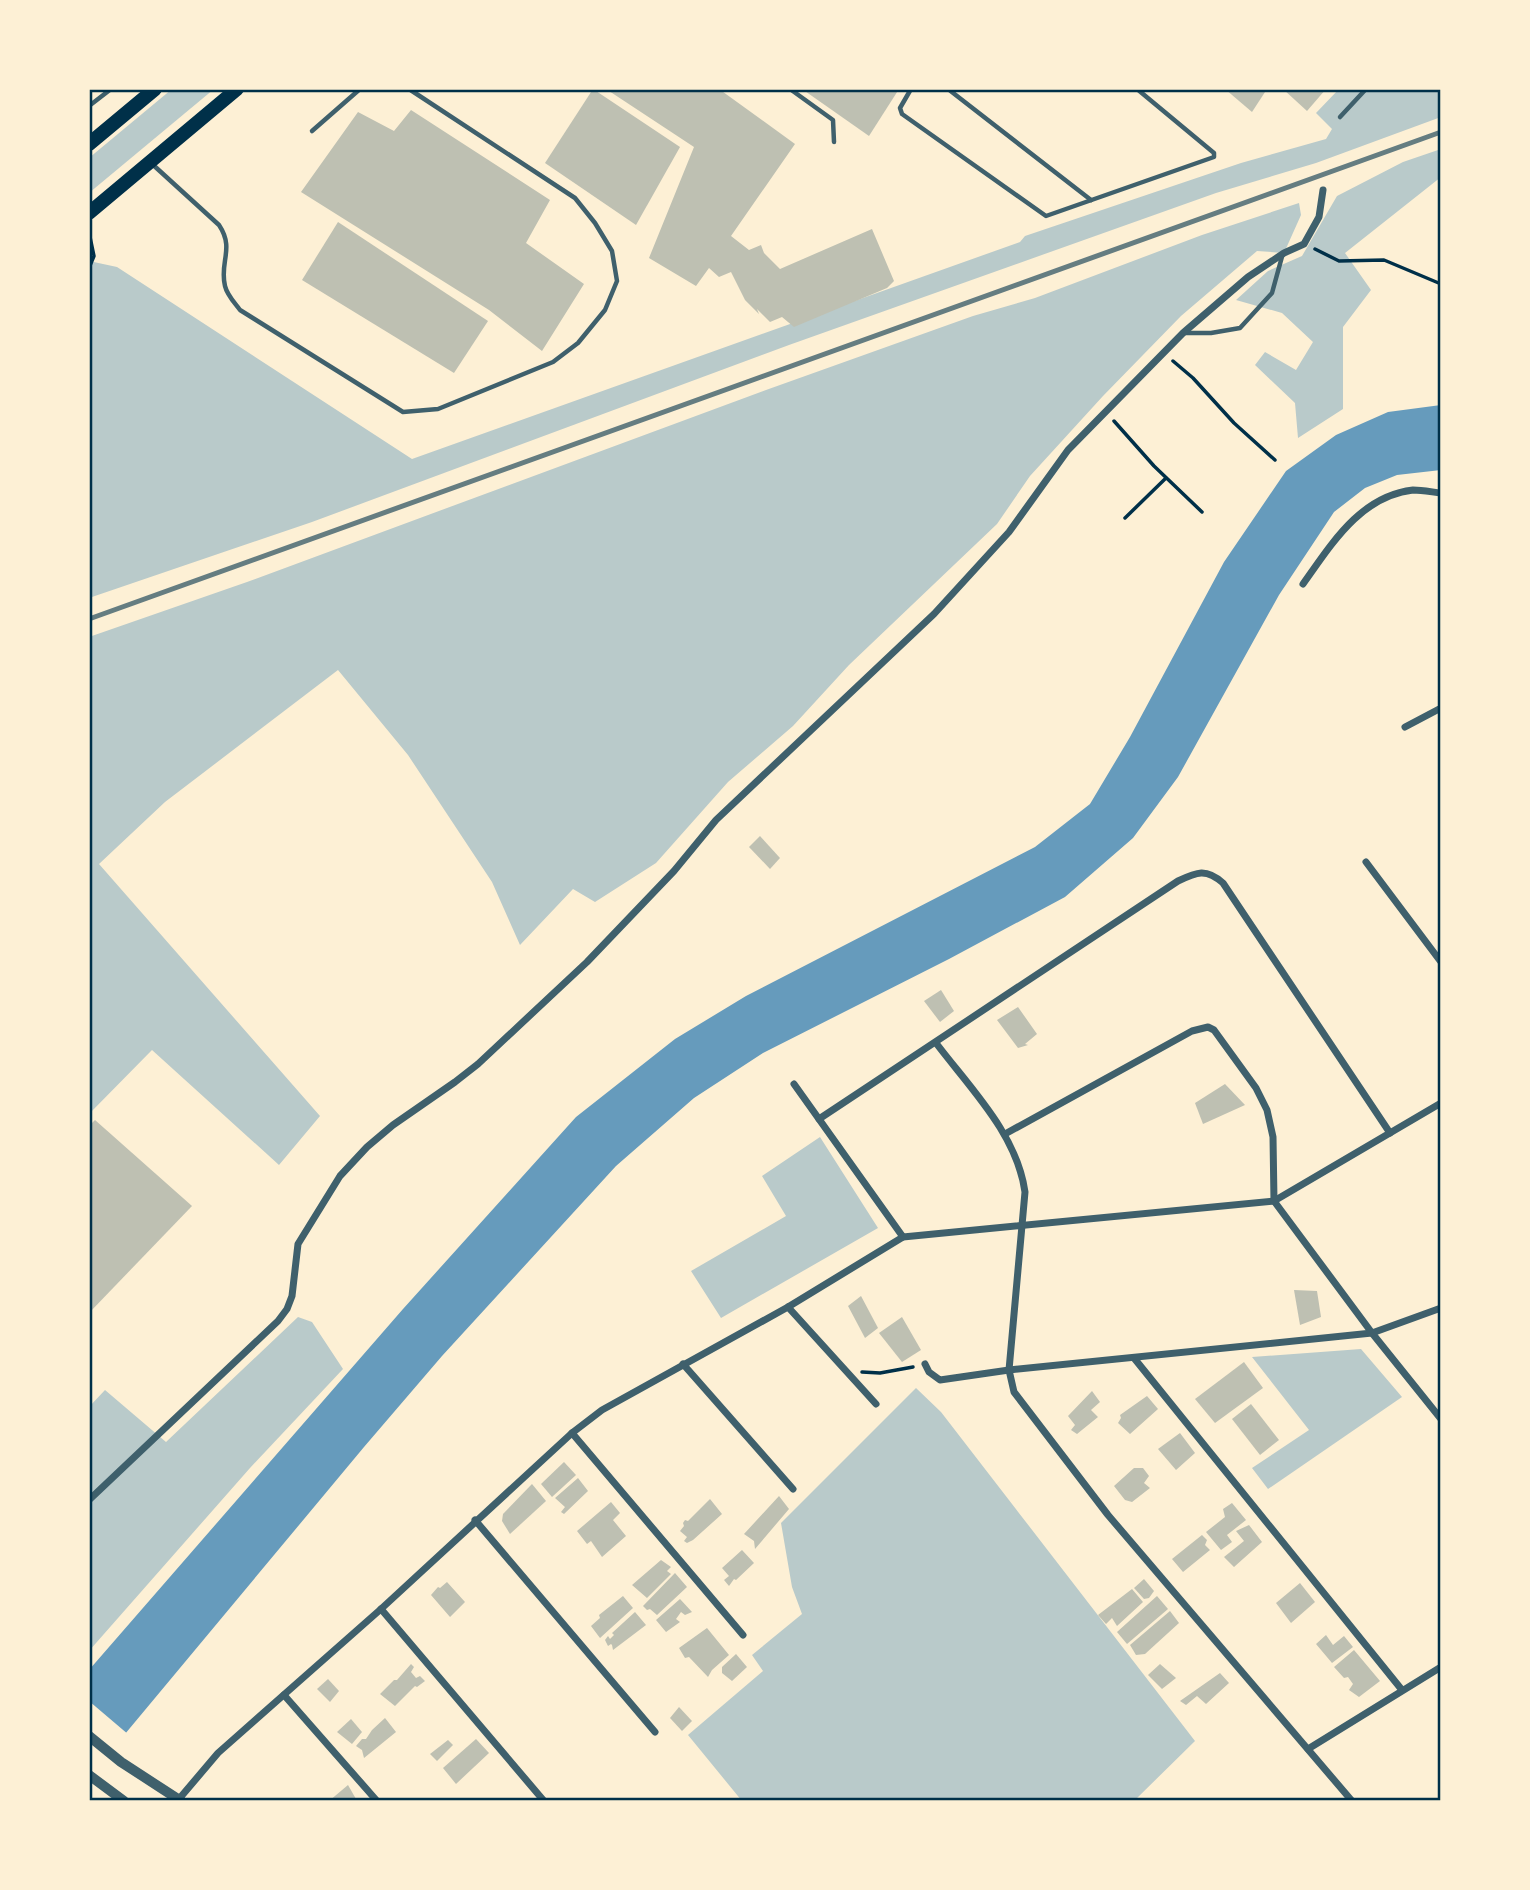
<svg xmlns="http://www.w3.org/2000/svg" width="1530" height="1890" viewBox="0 0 1530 1890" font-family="'Asap Condensed',sans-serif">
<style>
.green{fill:#b9caca}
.water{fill:#669bbc}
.pier{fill:#fdf0d5}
.building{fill:#bec0b2}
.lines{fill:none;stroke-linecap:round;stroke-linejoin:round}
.path{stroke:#003049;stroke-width:3.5}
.service{stroke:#3f606c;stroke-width:4.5}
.minor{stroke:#3f606c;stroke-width:7}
.tertiary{stroke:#3f606c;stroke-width:10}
.primary{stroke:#003049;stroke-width:14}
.rail{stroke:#657d81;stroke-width:5}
.neatline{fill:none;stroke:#003049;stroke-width:2.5}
</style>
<rect width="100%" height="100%" fill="#fdf0d5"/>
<g class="green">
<polygon points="172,89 214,89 89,193 89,158"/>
<polygon points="1339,89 1441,89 1441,117 1316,163 1216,193 789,345 312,522 89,598 89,261 117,267 412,459 1020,242 1025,236 1241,163 1326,139 1332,129 1316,113"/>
<polygon points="1441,149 1441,177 1345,253 1371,290 1343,327 1343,409 1298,438 1295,403 1255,365 1265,352 1296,370 1313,342 1282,313 1236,300 1268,271 1302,256 1337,196 1403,162"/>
<polygon points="1299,203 1301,215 1284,253 1257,251 1181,316 1103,396 1030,476 997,524 849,665 793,726 728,782 656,863 595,902 573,889 520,945 492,882 408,755 338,670 165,802 99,864 320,1116 279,1165 152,1050 89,1114 89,637 247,582 766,390 973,316 1035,298 1202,235"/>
<polygon points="820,1137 878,1228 721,1318 691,1271 786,1216 762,1176"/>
<polygon points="298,1317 312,1322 343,1369 250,1468 89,1651 89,1407 105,1390 166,1442"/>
<polygon points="1361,1349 1402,1397 1268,1489 1252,1468 1309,1430 1252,1357"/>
<polygon points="916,1388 941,1412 1195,1741 1134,1801 742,1801 688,1735 763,1671 752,1655 802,1614 792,1587 781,1523"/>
</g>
<polygon class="water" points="1441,405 1441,470 1397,475 1365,488 1334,512 1279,595 1178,777 1133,838 1065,897 949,959 763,1053 694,1098 616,1166 442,1356 364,1447 110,1752 89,1773 89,1670 403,1309 576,1117 675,1039 746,996 1035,847 1090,804 1130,737 1224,562 1286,471 1336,435 1388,412"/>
<polygon class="pier" points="89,1701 129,1735 89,1777"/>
<g class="building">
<polygon points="593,89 680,147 636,225 545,163"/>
<polygon points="606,89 719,89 795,144 731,236 749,250 761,245 764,253 780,269 872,229 894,281 887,288 794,327 782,317 770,322 757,309 759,314 745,300 731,272 719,277 709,268 696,286 649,258 694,147"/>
<polygon points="802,89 899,89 869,136"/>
<polygon points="1225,89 1267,89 1252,112"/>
<polygon points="1283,89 1326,89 1307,111"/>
<polygon points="411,110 550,200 526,243 584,284 542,351 489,310 301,192 358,112 394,131"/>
<polygon points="338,222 488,321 454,373 302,280"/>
<polygon points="760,836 780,858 770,869 749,847"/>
<polygon points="941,990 954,1011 940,1022 924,1001"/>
<polygon points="1018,1007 1037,1034 1025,1044 1028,1045 1018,1048 997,1020"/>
<polygon points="1225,1084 1245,1105 1203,1124 1195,1103"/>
<polygon points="95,1120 192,1206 89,1313 89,1126"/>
<polygon points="1294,1290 1317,1291 1321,1317 1300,1325"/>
<polygon points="861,1296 878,1328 865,1338 848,1306"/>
<polygon points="902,1317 921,1350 902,1362 879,1333"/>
<polygon points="1244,1362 1263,1388 1215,1423 1195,1399"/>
<polygon points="1092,1391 1100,1402 1091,1410 1098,1417 1077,1434 1071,1430 1075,1425 1068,1416"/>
<polygon points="1147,1396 1158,1409 1130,1434 1118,1423 1121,1418 1120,1415"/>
<polygon points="1251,1404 1279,1440 1260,1455 1232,1419"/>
<polygon points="1180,1433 1195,1453 1176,1470 1158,1449"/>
<polygon points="564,1462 576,1475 552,1497 541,1484"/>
<polygon points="1134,1468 1143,1468 1149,1476 1144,1483 1150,1488 1132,1502 1125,1500 1114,1486"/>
<polygon points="578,1478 588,1491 564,1514 561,1512 565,1507 555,1498"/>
<polygon points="532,1484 546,1501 510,1534 502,1521 503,1514"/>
<polygon points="779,1496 789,1509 755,1549 754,1541 744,1534"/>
<polygon points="710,1499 722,1514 693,1540 687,1543 684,1541 687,1537 680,1531 684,1526 683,1523 685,1520 688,1521"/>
<polygon points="611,1502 620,1513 613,1520 626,1536 602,1557 591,1541 587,1544 577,1531"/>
<polygon points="1232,1503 1246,1520 1227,1535 1232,1542 1221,1550 1206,1532 1225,1517 1223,1509"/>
<polygon points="1249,1525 1262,1542 1234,1567 1224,1557 1244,1541 1236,1531"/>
<polygon points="1202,1535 1207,1540 1205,1545 1210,1550 1183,1572 1172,1559"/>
<polygon points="742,1550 754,1563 736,1580 734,1579 729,1586 724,1580 729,1576 722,1568"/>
<polygon points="661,1560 671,1567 667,1571 671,1574 647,1598 632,1585"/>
<polygon points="675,1573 687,1587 657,1615 650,1609 647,1610 643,1606"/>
<polygon points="1144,1579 1154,1591 1149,1598 1144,1599 1134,1588"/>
<polygon points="447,1582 465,1602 450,1617 431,1595 438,1587 440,1588"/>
<polygon points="1300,1583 1315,1602 1291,1623 1276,1603"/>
<polygon points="1132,1589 1143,1602 1117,1626 1112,1618 1106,1624 1098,1615"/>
<polygon points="623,1596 633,1608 600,1638 591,1626 600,1618 599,1615"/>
<polygon points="1157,1596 1168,1609 1127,1644 1117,1632"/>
<polygon points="680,1599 692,1612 685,1615 681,1612 676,1619 680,1622 666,1632 656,1620"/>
<polygon points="1170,1611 1179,1623 1145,1654 1136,1655 1130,1645"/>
<polygon points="635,1612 646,1625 613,1650 612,1645 611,1644 608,1646 605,1640 608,1636 610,1639 614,1635 612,1633"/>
<polygon points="707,1628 729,1655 712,1670 708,1677 689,1657 685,1658 679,1648"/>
<polygon points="1326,1635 1333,1645 1344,1636 1353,1647 1332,1663 1316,1644"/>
<polygon points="1354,1650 1380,1681 1359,1697 1349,1690 1353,1684 1348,1677 1344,1678 1334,1667"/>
<polygon points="736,1654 747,1667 732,1681 722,1673 722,1667"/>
<polygon points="411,1664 414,1667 411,1672 416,1678 420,1676 425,1681 417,1687 415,1686 395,1706 380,1694 394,1680 397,1680"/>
<polygon points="1160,1664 1176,1678 1162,1689 1148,1675"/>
<polygon points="1220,1673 1229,1683 1206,1704 1197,1696 1186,1705 1180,1701"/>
<polygon points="328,1679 339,1691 330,1702 317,1689"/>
<polygon points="679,1707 692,1721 682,1731 670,1718"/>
<polygon points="385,1718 396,1732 364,1758 362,1750 356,1746 362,1739 366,1739 372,1730"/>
<polygon points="351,1719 362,1732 352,1744 337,1732"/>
<polygon points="476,1739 489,1753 456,1784 443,1768"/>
<polygon points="448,1740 453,1745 437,1761 430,1754"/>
<polygon points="348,1785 356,1799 329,1801"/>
</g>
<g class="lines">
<g class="path">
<polyline points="89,232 94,256 89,268"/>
<polyline points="1315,249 1339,261 1384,260 1441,284"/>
<polyline points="1173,361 1193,378 1234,423 1275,460"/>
<polyline points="1114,421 1154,466 1202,512"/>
<polyline points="1125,518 1166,478"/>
<polyline points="862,1372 880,1373 913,1367"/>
</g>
<g class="service">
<polyline points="790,89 833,120 834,142"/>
<polyline points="911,89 900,108 902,114 1046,216 1214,157 1214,153 1137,89"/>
<polyline points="948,89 1091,200"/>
<polyline points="89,106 111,89"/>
<polyline points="1340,117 1366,89"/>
<polyline points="312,131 360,89"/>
<path d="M151,163L219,225C235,249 219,262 225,286C227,295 234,302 240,310L403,412L438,409L553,362L578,343L605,310L617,281L612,251L595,223L575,198L409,89"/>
<polyline points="1184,333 1211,333 1240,328 1272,293 1283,253"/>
</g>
<g class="minor">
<path d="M1303,584C1331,545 1360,496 1413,490C1422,490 1432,492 1441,493"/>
<polyline points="1405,727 1441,708"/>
<polyline points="1366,862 1441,962"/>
<path d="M936,1043C970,1088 1017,1134 1025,1192L1009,1370L1014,1392L1108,1515L1352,1801"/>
<polyline points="794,1084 903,1237"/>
<path d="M819,1119L1178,881C1197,872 1206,868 1223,883L1390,1133"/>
<polyline points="1005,1134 1192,1031 1208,1027 1214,1030 1256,1088 1267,1110 1273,1137 1274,1201 1372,1333 1441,1419"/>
<polyline points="788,1307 876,1404"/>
<polyline points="1134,1358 1402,1690"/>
<polyline points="683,1364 793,1489"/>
<polyline points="925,1364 929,1372 940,1380 1009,1370 1372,1333 1441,1308"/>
<polyline points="572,1433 743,1635"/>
<polyline points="89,1500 278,1321 287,1309 292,1296 298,1244 340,1176 367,1147 393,1125 455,1082 478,1064 587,962 674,871 716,820 934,614 1009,532 1068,450 1183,333 1248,277 1284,253 1304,244 1319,217 1323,190"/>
<polyline points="475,1520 655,1732"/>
<polyline points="381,1609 544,1801"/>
<polyline points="284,1695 377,1801"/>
<polyline points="1308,1749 1441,1667"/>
<polyline points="179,1799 218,1753 381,1609 572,1433 602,1410 788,1307 903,1237 1274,1201 1441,1103"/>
</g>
<g class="tertiary">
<polyline points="89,1736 121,1762 181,1801"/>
<polyline points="89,1775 124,1801"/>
</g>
<g class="primary">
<polyline points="89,144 155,89"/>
<polyline points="89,213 237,89"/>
</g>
<polyline class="rail" points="89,619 1441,132"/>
</g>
<rect width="1530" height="1890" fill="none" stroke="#fdf0d5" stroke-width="182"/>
<rect x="91" y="91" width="1348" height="1708" class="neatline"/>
</svg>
